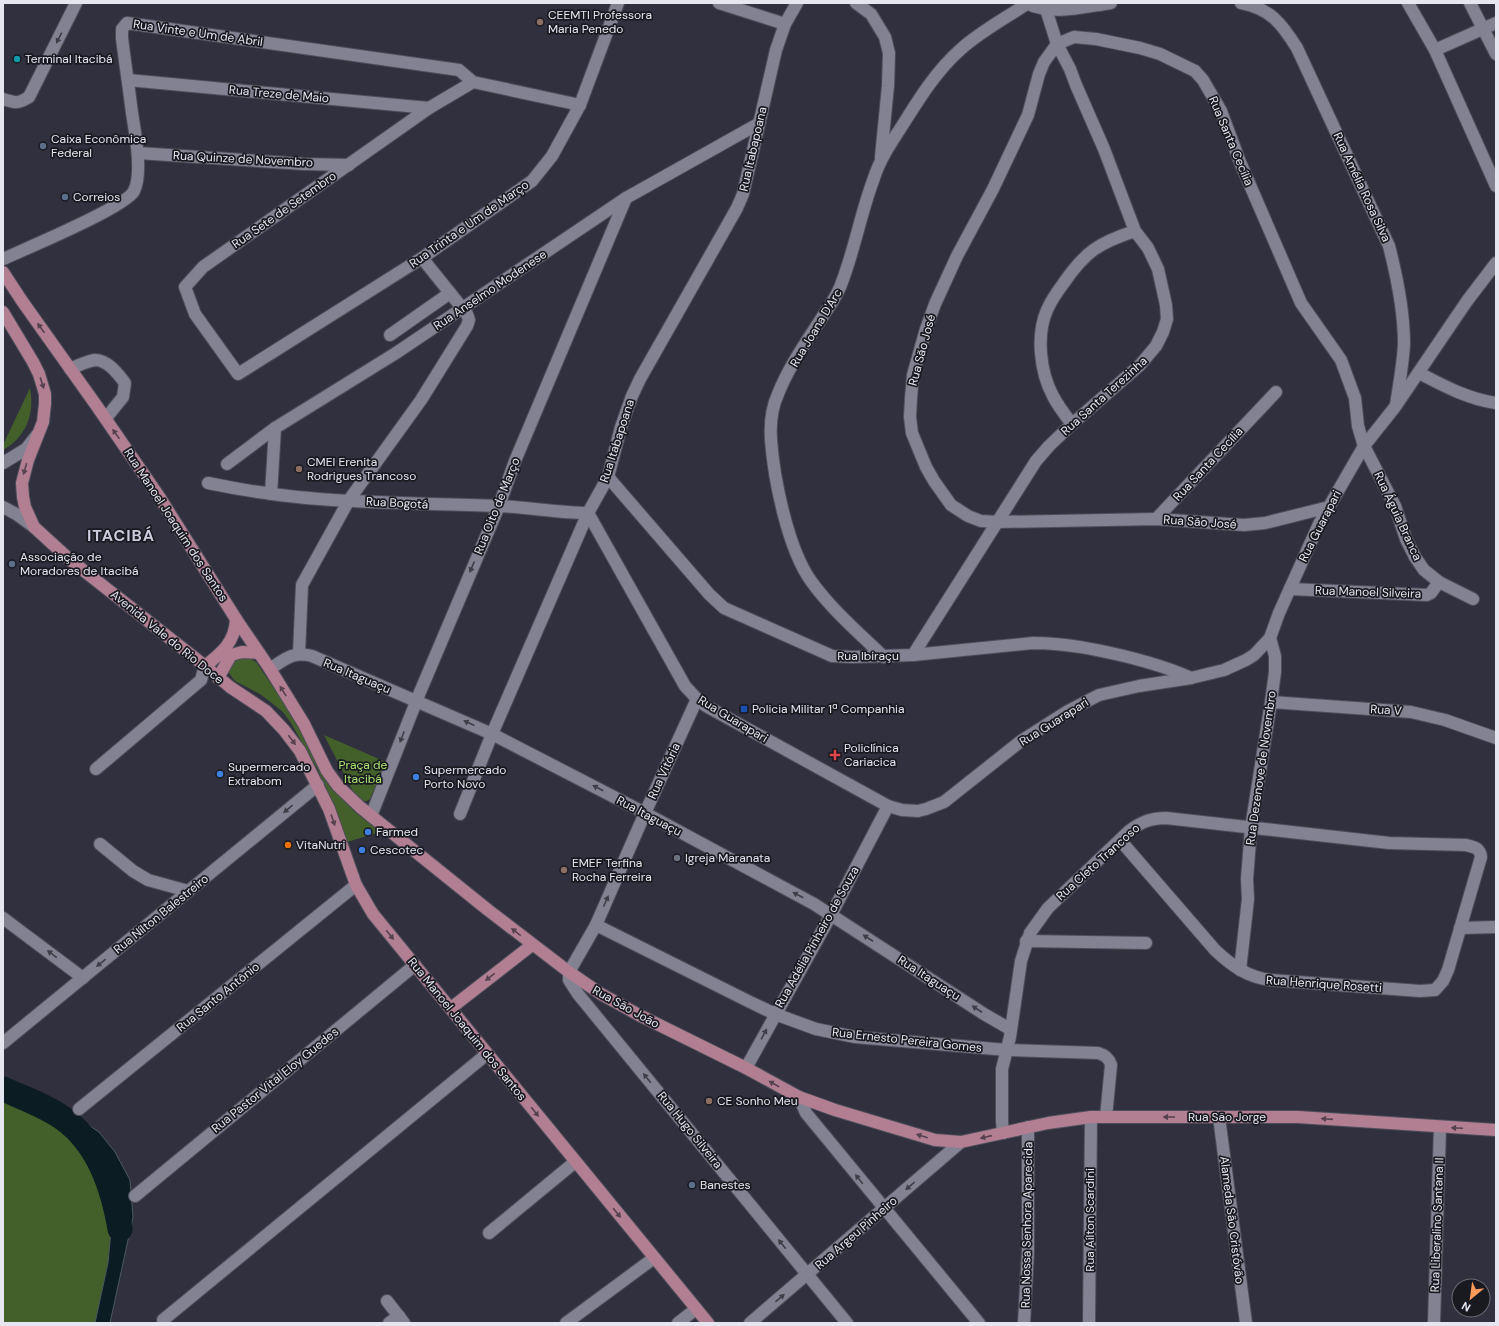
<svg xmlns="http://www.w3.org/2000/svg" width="1499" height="1326" viewBox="0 0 1499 1326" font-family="'DM Sans',sans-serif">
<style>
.green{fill:#44602a}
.water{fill:#0b1c22;stroke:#4c5960}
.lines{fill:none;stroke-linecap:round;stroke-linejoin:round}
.river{stroke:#0b1c22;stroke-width:25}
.minor-casing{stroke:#4e4e5a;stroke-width:14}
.major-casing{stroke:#4e4e5a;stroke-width:14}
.minor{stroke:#828293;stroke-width:12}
.major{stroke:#b17e92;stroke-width:12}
.oneway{fill:#3e3e48}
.oneway2{fill:#56414e}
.education-dot{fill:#8d6e63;stroke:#191920;stroke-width:1.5}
.culture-dot{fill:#0f9aa8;stroke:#191920;stroke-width:1.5}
.service-dot{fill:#5c6f8a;stroke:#191920;stroke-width:1.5}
.transit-dot{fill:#1a4fb4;stroke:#191920;stroke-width:1.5}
.health-dot{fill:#e0444e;stroke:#191920;stroke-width:1.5}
.shop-dot{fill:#3f7fe0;stroke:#191920;stroke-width:1.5}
.food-dot{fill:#e8710a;stroke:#191920;stroke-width:1.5}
.worship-dot{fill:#6b7280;stroke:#191920;stroke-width:1.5}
.labels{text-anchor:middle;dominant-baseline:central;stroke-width:3.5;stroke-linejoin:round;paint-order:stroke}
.poi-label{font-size:12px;fill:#e5e6ef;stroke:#191920;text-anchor:start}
.street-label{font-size:12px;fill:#e5e6ef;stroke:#191920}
.park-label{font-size:12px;fill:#a9e471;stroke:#191920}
.district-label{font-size:16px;font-weight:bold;letter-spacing:1px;fill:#cbcbde;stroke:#191920}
</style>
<rect width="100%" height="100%" fill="#31303f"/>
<g class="green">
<path d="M30,388C35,414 26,437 3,450V445Z"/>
<polygon points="245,656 256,662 288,709 332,789 355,812 380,832 347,842 318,770 291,723 283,712 273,704 260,694 235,681 229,673 229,669 232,660"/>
<polygon points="324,735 386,762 370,799 367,801 361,801 356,797"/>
<polygon points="3,1089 56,1113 98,1150 113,1169 112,1220 108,1263 95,1323 3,1323"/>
</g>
<polygon class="water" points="3,1077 68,1112 99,1132 115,1152 130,1180 133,1217 110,1323 95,1323 108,1263 112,1220 113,1169 98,1150 56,1113 3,1089"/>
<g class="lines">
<path class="river" d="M3,1089C21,1097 41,1104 58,1115C97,1139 113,1187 120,1229"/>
<defs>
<g id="minor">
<polyline points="719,3 785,24"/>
<polyline points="856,3 871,14 885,37 889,53 888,86 881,157"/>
<path d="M1026,3C1053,16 1083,7 1111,3"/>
<path d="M1241,3C1270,8 1282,24 1297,48L1389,246C1397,277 1404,311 1404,344C1403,364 1399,385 1396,405"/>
<polyline points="1408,3 1435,50 1496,186"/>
<polyline points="1470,3 1496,54"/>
<polyline points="1435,50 1496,23"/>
<polyline points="128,80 429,108"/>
<polyline points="473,82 429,108 203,267 185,287 195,314 238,374 422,258 532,181 552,156 580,105 618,3"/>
<path d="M3,99C15,103 18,104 29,97L76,3"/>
<polyline points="138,153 304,164 349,165"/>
<path d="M3,259C25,249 126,207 134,191C143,173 135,132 132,113C129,88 125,63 122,38V29L127,23L459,70L473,82L580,105"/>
<polyline points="390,335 450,293"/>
<path d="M70,369C77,366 87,361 95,360C108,360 118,374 125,383L123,397L106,418"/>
<path d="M1419,373C1444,386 1468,399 1496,403"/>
<path d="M1072,424C1065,415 1058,406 1053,396C1040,372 1036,335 1047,310C1051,301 1057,292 1063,284C1085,252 1098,243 1135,231"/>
<polyline points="3,463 26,449 37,435"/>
<polyline points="227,464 275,428 396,353 626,198 758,124"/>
<path d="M608,477L709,594L724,608L832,656L853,657L913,655L1033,643C1065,643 1094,649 1124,656C1148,662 1170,668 1191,678"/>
<path d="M208,483C237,489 267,494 297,497C364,504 431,503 497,506C528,507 558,513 588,513L685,686L697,699L706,706L888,806L902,810L918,811L926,809L944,802L1021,741L1068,711L1099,695L1139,686L1191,678L1224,670L1246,660L1254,655L1270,638L1279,613L1319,524L1364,446L1395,407L1467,301L1496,263"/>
<polyline points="271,494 275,428"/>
<polyline points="3,507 16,514 34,527"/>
<polyline points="1329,507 1265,523 1244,525 1156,519 998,522 981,521 968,516 951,505 934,481 926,467 912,433 910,417 911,398 913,375 926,329 935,304 957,256 993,189 1028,115 1039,74 1044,62 1057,44 1074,37 1096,39 1140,48 1160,54 1195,71 1203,80 1221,111 1240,162 1301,303 1341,360 1355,398 1358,426 1364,446 1395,506 1406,539 1415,557 1424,570 1439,582 1473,599"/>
<polyline points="1156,519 1276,392"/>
<polyline points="1290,589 1427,595 1431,593 1439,582"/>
<polyline points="299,654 302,585 349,500 421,400 467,326 469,320 467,314 422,258"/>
<polyline points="913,655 1036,461 1049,446 1072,424 1140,365 1156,346 1163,332 1167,319 1166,305 1158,269 1148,248 1135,231 1104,149 1076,85 1070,69 1057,44 1044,3"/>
<path d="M884,657C859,633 831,609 811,581C788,549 774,480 771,440C770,425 772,407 778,394C789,366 807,341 823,316C830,305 838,295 842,282C855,248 861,212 874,178C880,159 891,143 902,126C919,99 936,71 961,49C981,31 1006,18 1028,3"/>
<path d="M270,669C285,659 293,651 312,656L492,734L645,813L814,904L984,1014L1010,1029"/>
<polyline points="697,699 645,813 596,925 569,972 569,980 578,994 847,1323"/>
<polyline points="1271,702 1411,712 1445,720 1496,738"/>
<polyline points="96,769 201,680 205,666"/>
<polyline points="460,814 492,734 588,513 608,477 621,427 632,396 640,379 737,208 743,194 776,50 785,24 797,3"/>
<polyline points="371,816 420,692 499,506 515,461 626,198"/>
<polyline points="100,844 133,871 148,880 188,891"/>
<polyline points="3,918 83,978"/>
<path d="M596,925L750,1002L775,1014L816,1029L855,1037L1007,1050L1098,1053C1105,1055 1109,1058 1111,1065L1106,1117"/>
<polyline points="1460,928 1496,927"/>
<polyline points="1026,941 1146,943"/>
<polyline points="1240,970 1248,899 1247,879 1251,828 1271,702 1275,672 1275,656 1270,638"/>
<polyline points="3,1043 318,785"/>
<polyline points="746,1068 831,915 888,806"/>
<polyline points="799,1097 806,1113 979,1323"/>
<polyline points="79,1109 356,885"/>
<polyline points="1219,1117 1246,1323"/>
<path d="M1003,1133L1002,1121V1069L1010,1037L1021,961L1030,933L1048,908L1129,831C1141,822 1151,818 1166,818L1389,843L1466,845C1473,847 1480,847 1481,857L1448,970L1443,981L1435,990L1420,991L1270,980C1247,977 1231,965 1215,950L1120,840"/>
<polyline points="135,1196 415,965"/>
<polyline points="489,1233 575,1162"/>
<polyline points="387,1301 404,1323"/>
<polyline points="163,1320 487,1054"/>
<polyline points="389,1323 399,1316"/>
<polyline points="566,1323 654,1258"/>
<polyline points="678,1323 696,1309"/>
<polyline points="750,1323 961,1142"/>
<polyline points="1024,1323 1028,1251 1028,1127"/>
<polyline points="1089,1323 1091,1117"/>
<polyline points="1434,1323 1440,1127"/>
</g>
<g id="major">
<polyline points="3,272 22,301 96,405 160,498 236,619 270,669 304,724 327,771 338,786 360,807 488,910 569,972 601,994 639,1015 746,1068 799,1097 835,1110 935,1140 961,1142 1048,1123 1091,1117 1298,1117 1496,1130"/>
<polyline points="3,312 33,362 39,374 45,394 45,404 43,422 28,460 22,483 23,497 25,507 34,527 69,559 205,666 230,687 266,711 284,730 300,751 329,809 356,885 373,914 708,1323"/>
<path d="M205,666C222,653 235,642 236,619"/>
<polyline points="218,678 231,655 242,652 259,653"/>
<polyline points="451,1008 532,945"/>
</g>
</defs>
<use href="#minor" class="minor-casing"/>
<use href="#major" class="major-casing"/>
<use href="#minor" class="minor"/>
<use href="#major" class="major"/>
</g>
<defs><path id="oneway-solid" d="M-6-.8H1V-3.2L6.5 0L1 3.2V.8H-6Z"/></defs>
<g class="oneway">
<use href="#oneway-solid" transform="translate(59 38) rotate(117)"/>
<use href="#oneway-solid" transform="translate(472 567) rotate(113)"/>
<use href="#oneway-solid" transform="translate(469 723) rotate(-155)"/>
<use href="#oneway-solid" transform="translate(402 737) rotate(111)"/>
<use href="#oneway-solid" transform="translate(598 788) rotate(-153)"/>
<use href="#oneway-solid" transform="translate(288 809) rotate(140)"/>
<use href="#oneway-solid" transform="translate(798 895) rotate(-152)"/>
<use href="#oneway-solid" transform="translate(606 901) rotate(-66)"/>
<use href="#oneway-solid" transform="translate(868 938) rotate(-147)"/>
<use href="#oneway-solid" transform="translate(52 954) rotate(-143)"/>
<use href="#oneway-solid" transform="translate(101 963) rotate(141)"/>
<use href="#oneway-solid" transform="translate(977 1009) rotate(-147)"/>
<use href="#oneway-solid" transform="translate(764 1034) rotate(-62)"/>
<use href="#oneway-solid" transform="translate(647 1078) rotate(-129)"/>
<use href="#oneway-solid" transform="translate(859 1179) rotate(-129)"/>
<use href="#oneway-solid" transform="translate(910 1186) rotate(139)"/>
<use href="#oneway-solid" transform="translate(782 1244) rotate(-129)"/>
<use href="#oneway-solid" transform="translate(780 1298) rotate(-40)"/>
</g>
<g class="oneway2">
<use href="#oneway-solid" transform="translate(41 328) rotate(-126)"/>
<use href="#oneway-solid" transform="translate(42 383) rotate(72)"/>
<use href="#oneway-solid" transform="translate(116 434) rotate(-125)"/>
<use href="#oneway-solid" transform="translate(25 469) rotate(106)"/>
<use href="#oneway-solid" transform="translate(283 691) rotate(-122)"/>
<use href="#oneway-solid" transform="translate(292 740) rotate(53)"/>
<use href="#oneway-solid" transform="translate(333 820) rotate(71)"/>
<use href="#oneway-solid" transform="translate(516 932) rotate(-142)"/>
<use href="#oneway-solid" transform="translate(390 935) rotate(51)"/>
<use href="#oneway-solid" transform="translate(490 977) rotate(142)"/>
<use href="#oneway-solid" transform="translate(774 1084) rotate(-151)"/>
<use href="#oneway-solid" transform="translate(535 1112) rotate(51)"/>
<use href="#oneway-solid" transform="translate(1169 1117) rotate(-180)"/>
<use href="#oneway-solid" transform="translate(1327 1119) rotate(-176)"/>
<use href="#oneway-solid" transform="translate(1457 1128) rotate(-177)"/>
<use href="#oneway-solid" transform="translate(922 1136) rotate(-163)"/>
<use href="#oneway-solid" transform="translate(986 1137) rotate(167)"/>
<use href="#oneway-solid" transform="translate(617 1213) rotate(51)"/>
</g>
<g class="education-dot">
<circle cx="540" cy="22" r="4"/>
<circle cx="299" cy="469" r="4"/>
<circle cx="564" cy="870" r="4"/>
<circle cx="709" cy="1101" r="4"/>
</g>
<circle class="culture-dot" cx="17" cy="59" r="4"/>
<g class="service-dot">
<circle cx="43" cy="146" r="4"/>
<circle cx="65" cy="197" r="4"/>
<circle cx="12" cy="564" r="4"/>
<circle cx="692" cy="1185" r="4"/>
</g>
<rect class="transit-dot" x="740" y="705" width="8" height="8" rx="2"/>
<path class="health-dot" d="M833 749h4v4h4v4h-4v4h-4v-4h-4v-4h4z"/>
<g class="shop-dot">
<circle cx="220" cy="774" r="4"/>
<circle cx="416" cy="777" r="4"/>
<circle cx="368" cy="832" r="4"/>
<circle cx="362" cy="850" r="4"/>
</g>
<circle class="food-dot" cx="288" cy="845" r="4"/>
<circle class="worship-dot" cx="677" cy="858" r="4"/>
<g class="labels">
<g class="poi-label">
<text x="548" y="15">CEEMTI Professora<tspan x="548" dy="14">Maria Penedo</tspan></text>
<text x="25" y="59">Terminal Itacibá</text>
<text x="51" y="139">Caixa Econômica<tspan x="51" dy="14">Federal</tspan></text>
<text x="73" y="197">Correios</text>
<text x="307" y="462">CMEI Erenita<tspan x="307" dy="14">Rodrigues Trancoso</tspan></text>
<text x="20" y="557">Associação de<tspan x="20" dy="14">Moradores de Itacibá</tspan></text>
<text x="752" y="709">Policia Militar 1ª Companhia</text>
<text x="844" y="748">Policlínica<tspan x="844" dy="14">Cariacica</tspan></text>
<text x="228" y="767">Supermercado<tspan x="228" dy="14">Extrabom</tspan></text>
<text x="424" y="770">Supermercado<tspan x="424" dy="14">Porto Novo</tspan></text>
<text x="376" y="832">Farmed</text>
<text x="296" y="845">VitaNutri</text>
<text x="370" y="850">Cescotec</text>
<text x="685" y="858">Igreja Maranata</text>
<text x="572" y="863">EMEF Terfina<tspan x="572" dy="14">Rocha Ferreira</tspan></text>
<text x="717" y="1101">CE Sonho Meu</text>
<text x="700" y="1185">Banestes</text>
</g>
<g class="street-label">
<text transform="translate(198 33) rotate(8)">Rua Vinte e Um de Abril</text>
<text transform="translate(279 94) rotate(5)">Rua Treze de Maio</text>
<text transform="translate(1231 141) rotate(67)">Rua Santa Cecília</text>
<text transform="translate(753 149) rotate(-77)">Rua Itabapoana</text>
<text transform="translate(243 159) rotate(3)">Rua Quinze de Novembro</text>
<text transform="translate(1362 187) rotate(65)">Rua Amélia Rosa Silva</text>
<text transform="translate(284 210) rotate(-35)">Rua Sete de Setembro</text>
<text transform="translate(469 224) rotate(-35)">Rua Trinta e Um de Março</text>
<text transform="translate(490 290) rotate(-34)">Rua Anselmo Modenese</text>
<text transform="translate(816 328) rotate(-59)">Rua Joana D'Arc</text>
<text transform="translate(922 350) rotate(-75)">Rua São José</text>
<text transform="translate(1104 396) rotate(-42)">Rua Santa Terezinha</text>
<text transform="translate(617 441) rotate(-72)">Rua Itabapoana</text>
<text transform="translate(1208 464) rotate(-47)">Rua Santa Cecília</text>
<text transform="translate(397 503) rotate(3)">Rua Bogotá</text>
<text transform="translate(497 506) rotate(-68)">Rua Oito de Março</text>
<text transform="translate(1398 516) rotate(65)">Rua Águia Branca</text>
<text transform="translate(1200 522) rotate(4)">Rua São José</text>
<text transform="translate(176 525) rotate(57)">Rua Manoel Joaquim dos Santos</text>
<text transform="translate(1320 526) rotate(-63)">Rua Guarapari</text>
<text transform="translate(1368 592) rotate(2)">Rua Manoel Silveira</text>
<text transform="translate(167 637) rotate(39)">Avenida Vale do Rio Doce</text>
<text x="868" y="656">Rua Ibiraçu</text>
<text transform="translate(357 676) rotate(23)">Rua Itaguaçu</text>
<text transform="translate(1386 710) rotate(4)">Rua V</text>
<text transform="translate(733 719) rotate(31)">Rua Guarapari</text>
<text transform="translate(1054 722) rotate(-32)">Rua Guarapari</text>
<text transform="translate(1261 768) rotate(-82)">Rua Dezenove de Novembro</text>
<text transform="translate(664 771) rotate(-65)">Rua Vitória</text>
<text transform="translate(649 816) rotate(28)">Rua Itaguaçu</text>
<text transform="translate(1098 862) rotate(-42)">Rua Cleto Trancoso</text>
<text transform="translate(161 914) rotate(-39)">Rua Nílton Balestreiro</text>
<text transform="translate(817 937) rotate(-61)">Rua Adélia Pinheiro de Souza</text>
<text transform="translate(929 978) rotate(33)">Rua Itaguaçu</text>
<text transform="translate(1324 984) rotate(4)">Rua Henrique Rosetti</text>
<text transform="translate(218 997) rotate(-39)">Rua Santo Antônio</text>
<text transform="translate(626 1007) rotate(29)">Rua São João</text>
<text transform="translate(467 1029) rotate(51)">Rua Manoel Joaquim dos Santos</text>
<text transform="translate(907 1040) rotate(6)">Rua Ernesto Pereira Gomes</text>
<text transform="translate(275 1080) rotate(-39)">Rua Pastor Vital Eloy Guedes</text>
<text x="1227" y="1117">Rua São Jorge</text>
<text transform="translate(690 1130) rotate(51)">Rua Hugo Silveira</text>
<text transform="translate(1090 1220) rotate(-90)">Rua Aílton Scardini</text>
<text transform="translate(1232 1220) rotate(83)">Alameda São Cristóvão</text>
<text transform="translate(1027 1225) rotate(-89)">Rua Nossa Senhora Aparecida</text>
<text transform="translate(1437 1225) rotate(-88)">Rua Liberalino Santana II</text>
<text transform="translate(856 1233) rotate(-41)">Rua Argeu Pinheiro</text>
</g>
<g class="park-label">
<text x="363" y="765">Praça de<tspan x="363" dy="14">Itacibá</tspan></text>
</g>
<g class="district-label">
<text x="121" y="535">ITACIBÁ</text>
</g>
</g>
<rect width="1499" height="1326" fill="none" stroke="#e5e6ef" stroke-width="8"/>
<g transform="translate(1471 1298) rotate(209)"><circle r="19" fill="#191920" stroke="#6b6b73"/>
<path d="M0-3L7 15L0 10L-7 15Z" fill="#ff9b5a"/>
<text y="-6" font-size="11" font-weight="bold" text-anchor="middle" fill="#e5e6ef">N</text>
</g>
</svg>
